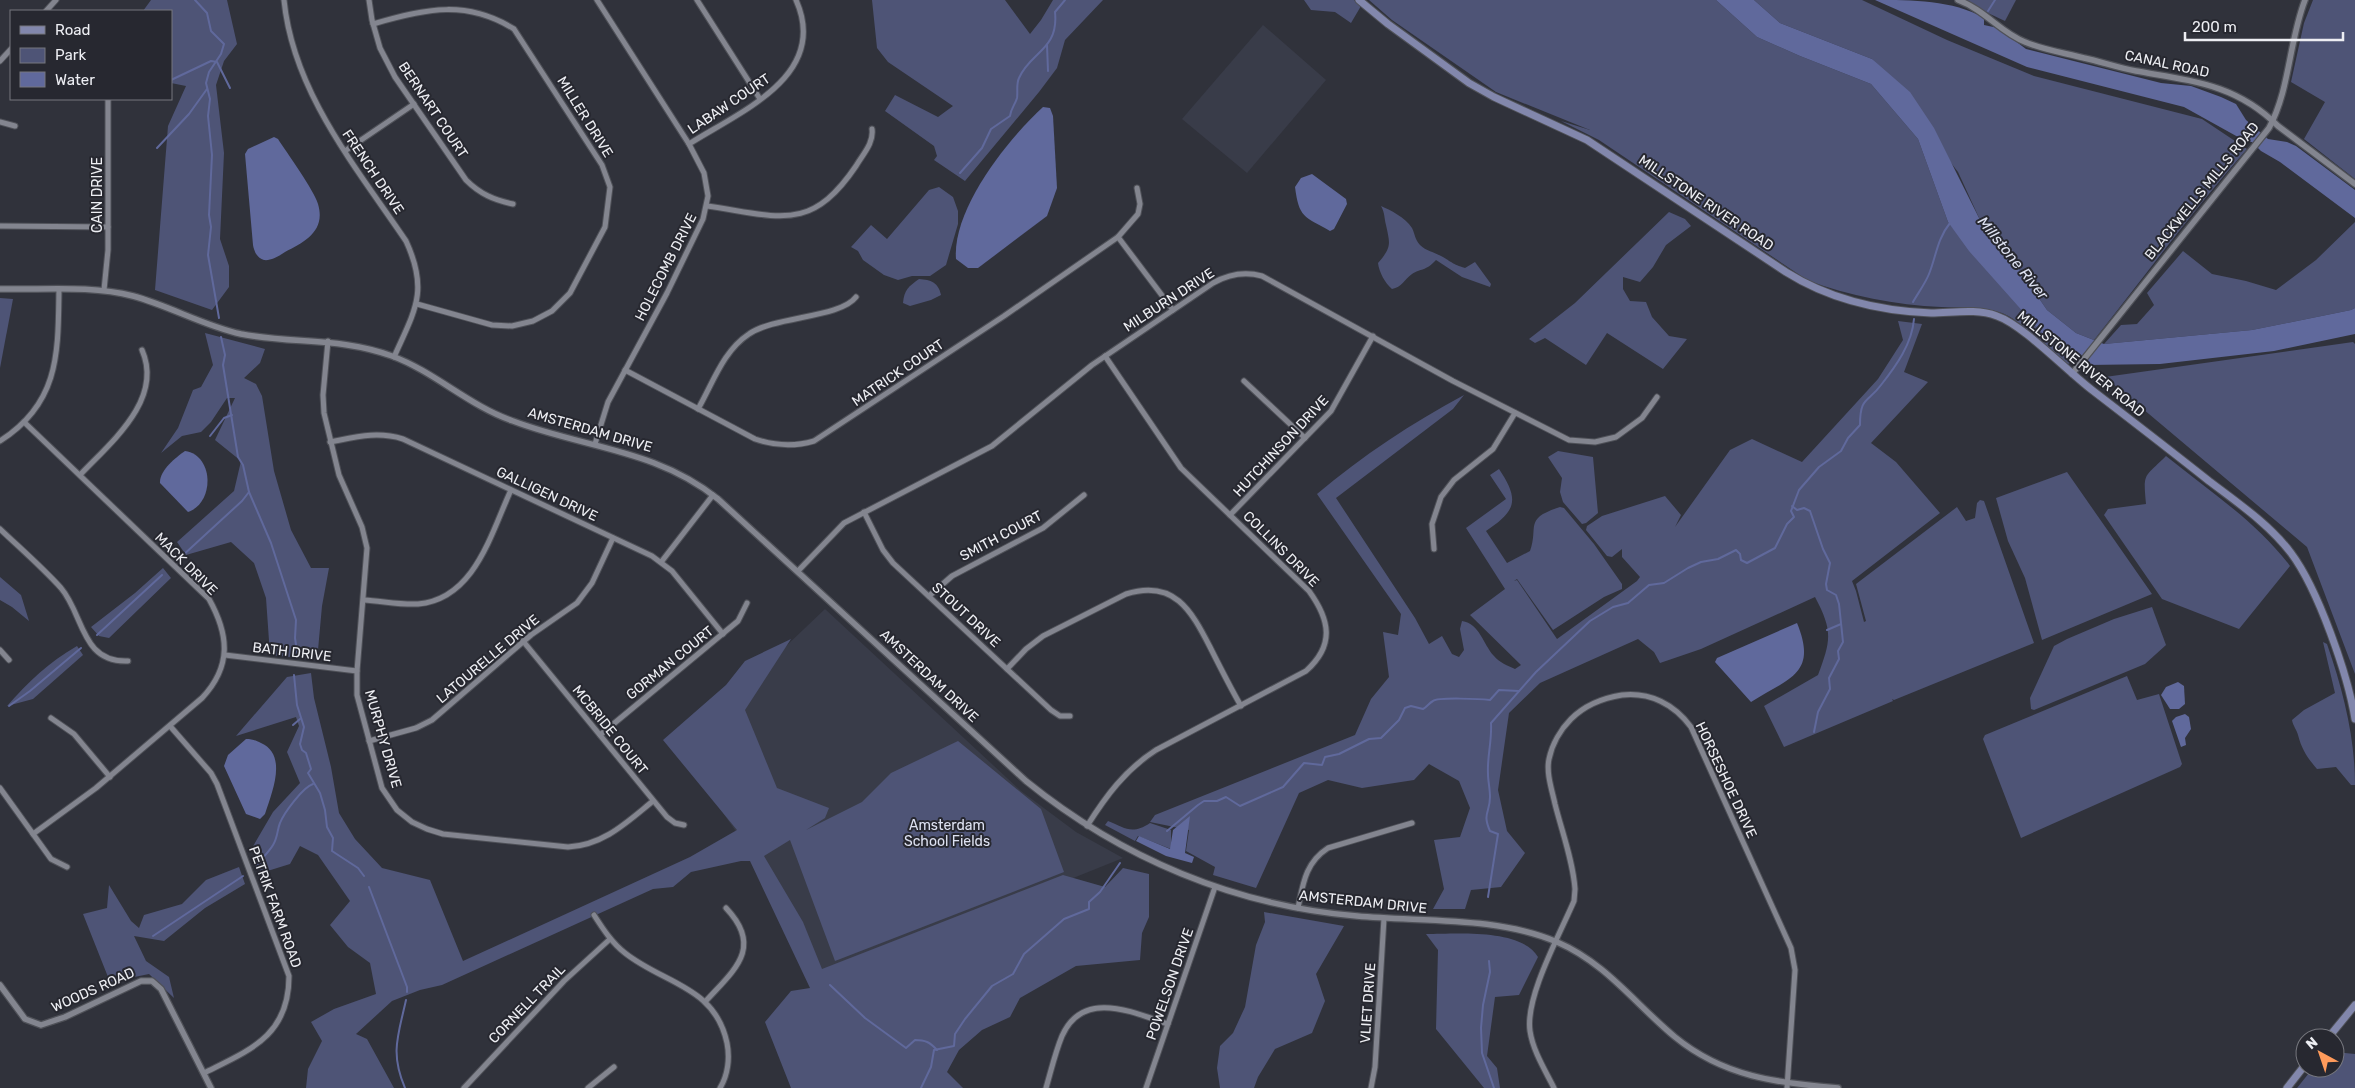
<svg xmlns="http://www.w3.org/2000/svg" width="2355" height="1088" viewBox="0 0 2355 1088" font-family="Rubik,sans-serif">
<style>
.built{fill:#393c49}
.green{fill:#4e5476}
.water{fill:#60699c}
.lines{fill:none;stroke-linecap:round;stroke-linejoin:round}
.stream{stroke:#60699c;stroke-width:2}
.minor-casing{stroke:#4f5158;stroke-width:7}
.tertiary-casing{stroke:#4f5158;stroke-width:8}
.secondary-casing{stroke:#4f5158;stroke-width:9}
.minor{stroke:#83858f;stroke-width:5}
.tertiary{stroke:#83858f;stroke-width:5.5}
.secondary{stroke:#8287ac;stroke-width:7}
.labels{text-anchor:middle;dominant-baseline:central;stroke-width:4;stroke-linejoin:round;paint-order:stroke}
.street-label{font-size:14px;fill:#edeef3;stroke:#272830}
.park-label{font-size:14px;fill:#dee2f2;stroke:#272830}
.water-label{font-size:15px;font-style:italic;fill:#dfe3f3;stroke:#272830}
</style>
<rect width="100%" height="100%" fill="#30323b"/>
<g class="built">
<polygon points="1263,25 1326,80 1247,173 1182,119"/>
<polygon points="825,609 1021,791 1076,832 1123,858 820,980 749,850 678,749"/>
</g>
<g class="green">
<polygon points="151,0 227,0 237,44 224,61 216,85 224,153 220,239 229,266 229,287 212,310 155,290 168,126 186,86 171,83 171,11 143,11"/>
<polygon points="872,0 1005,0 1030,34 1041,20 1053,0 1103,0 1065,40 1057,68 1039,92 965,181 934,160 937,156 934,146 885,111 895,95 938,117 953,106 888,62 877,48"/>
<polygon points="1304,0 1354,0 1361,6 1351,23 1335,12 1311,10"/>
<path d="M1369,0H1716L1757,37L1800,56L1871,84L1918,139L1948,222L2043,334L2078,359L2068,364C2047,351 2023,321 2002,313C1981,306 1962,308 1941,307C1896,305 1849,296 1807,280L1599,140L1561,121L1590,130L1496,92L1392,20Z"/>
<path d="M1754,0H1862L1947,40L2034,76L2202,119L2247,149C2193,210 2145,276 2094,340L2076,333L2047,310L2020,271L1981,222L1958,172L1872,59L1780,23Z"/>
<polygon points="1960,0 2016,0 2005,21"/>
<polygon points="2313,0 2355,0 2355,179 2304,139 2325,102 2291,82 2304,23"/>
<polygon points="939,187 953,197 958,211 958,224 946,265 930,276 912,276 898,280 884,275 863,260 858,251 851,247 871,225 887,239 929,190"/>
<path d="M1381,206C1390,210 1405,217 1412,228C1415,234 1415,240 1420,245C1426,251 1434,252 1441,256C1452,262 1452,264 1465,268L1475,262L1491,284L1490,287L1462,277L1436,260C1425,272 1421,268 1412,274C1404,280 1402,287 1392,289C1385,283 1379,272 1378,263C1392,247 1390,244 1386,225C1384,218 1385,213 1381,206Z"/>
<polygon points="1669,212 1685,219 1691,226 1666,245 1653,267 1640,282 1623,277 1623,289 1630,301 1646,302 1652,317 1669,336 1687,339 1663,369 1607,333 1586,365 1545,338 1535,343 1529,339 1575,303"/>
<polygon points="2355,222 2355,308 2351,310 2252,330 2104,344 2121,325 2137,324 2154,305 2147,293 2183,251 2212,274 2246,281 2276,290 2316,260"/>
<path d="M919,279C931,280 938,282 941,295L931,300L910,306L903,303C904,290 909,286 919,279Z"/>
<polygon points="0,298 13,299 0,368"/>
<path d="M1898,321L1922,324L1904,372L1928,382L1871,443L1896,462L1940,513L1852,581L1856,591L1864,622L1866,621L1856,584L1957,507L1966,521L1975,518L1977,503L1980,500L1984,501L2034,643L1894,700L1892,699L1893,701L1784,747L1764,706L1818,675C1831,640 1833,631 1815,597L1701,649L1660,663L1654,652L1638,639L1540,683L1509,713L1498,790L1507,831L1525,853L1501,887L1471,890L1465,909H1433L1444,889L1434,840L1460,837L1470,808L1459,781L1429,764L1414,780L1362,788L1328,780L1299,793L1256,888L1213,875L1215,867L1186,851L1189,830L1150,822L1155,815L1355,735L1371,699L1389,677L1383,632L1398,635L1401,614L1317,494C1362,456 1412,423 1464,395L1453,409L1336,498L1415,618L1429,644L1442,636L1452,654L1459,657L1464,650L1460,629L1462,621C1480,624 1483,644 1494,656C1499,662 1508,666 1515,669L1521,665L1470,615L1505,589L1466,528L1506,499L1490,475L1499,469C1520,500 1516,511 1486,531L1507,563L1530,551C1539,526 1523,519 1560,507L1564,508L1594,544L1622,584V589L1604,597L1553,630L1517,579L1514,581L1517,580L1557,639L1637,581L1640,577L1622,557V549L1612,557L1607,556L1586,530L1587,526L1602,516L1665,496L1681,515L1675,527L1730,450L1752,439L1802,462L1878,379L1903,340Z"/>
<polygon points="205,333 265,349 260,363 244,378 256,384 262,396 274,471 291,530 311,568 329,568 322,606 318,650 313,659 270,655 266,598 254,563 231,542 186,555 177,542 234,491 241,461 215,440 235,398 227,398 211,422 201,432 182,436 161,453 178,428 193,390 201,387 213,365"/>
<polygon points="2353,342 2355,344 2355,674 2307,547 2105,377"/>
<polygon points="1558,451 1593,457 1598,513 1586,523 1582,524 1563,502 1560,492 1562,478 1548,457"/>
<path d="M2166,456C2208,490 2257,522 2290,566L2239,629L2162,599L2104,515L2108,509L2146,504C2143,472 2144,478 2166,456Z"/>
<polygon points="2067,472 2152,594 2042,640 2025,578 2008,541 1996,498"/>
<polygon points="163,568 171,578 109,638 99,636 91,627 135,593"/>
<polygon points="0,577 21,595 29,621 12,607 0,600"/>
<polygon points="2152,607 2166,645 2145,664 2034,710 2031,709 2030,698 2054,646 2067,639 2114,619"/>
<polygon points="791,639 745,710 777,788 829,808 825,818 806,830 862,802 891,773 958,741 1041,809 1064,872 835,961 790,840 764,856 803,922 822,969 1063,875 1105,887 1123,868 1149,874 1149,917 1142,933 1140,960 1076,966 1020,998 1010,1017 982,1030 959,1050 947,1072 963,1088 791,1088 765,1022 791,991 810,988 750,861 741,861 691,872 673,887 653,889 442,985 420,990 392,1001 356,1034 367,1039 394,1088 306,1088 308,1069 322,1041 311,1022 334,1009 376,994 370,963 348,947 330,925 350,901 318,855 300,846 290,864 261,873 252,848 273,812 300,783 287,752 299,726 296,717 236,736 287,677 311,673 314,698 331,767 339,813 355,839 382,868 430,880 463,961 690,857 737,830 663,740 726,685 745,661"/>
<path d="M2323,642L2327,644C2343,690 2355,737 2355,785H2351L2336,767L2317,769C2307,757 2302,750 2298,735C2297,730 2293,726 2292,720L2304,710L2335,693Z"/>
<path d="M77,646L83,655L33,699L7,706C28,682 49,662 77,646Z"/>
<polygon points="2127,676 2137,700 2159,694 2182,764 2180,767 2021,838 1983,739 1985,735"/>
<path d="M1108,821C1125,828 1132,835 1150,823L1171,830V849L1138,836L1135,841L1105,825Z"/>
<polygon points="239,867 245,884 205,908 164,941 134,936 146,961 169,977 174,998 149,974 110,982 83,914 107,908 109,885 131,921 139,928 144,915 182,904 206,880"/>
<polygon points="1264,912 1344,926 1316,974 1325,1001 1312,1033 1275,1049 1258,1077 1254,1088 1220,1088 1217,1068 1220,1046 1233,1033 1245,1007 1256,945 1265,922"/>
<path d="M1426,934C1456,934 1521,928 1538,957L1519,995L1495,997L1487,1056L1497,1068L1500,1088H1484L1436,1029L1438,950Z"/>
<polygon points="2335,1052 2355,1054 2355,1088 2297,1088 2313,1068 2335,1068"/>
</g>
<g class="water">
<polygon points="1716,0 1754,0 1780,23 1872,59 1910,92 1934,128 1981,222 2020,271 2047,310 2076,333 2104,344 2252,330 2351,310 2355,308 2355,334 2274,351 2160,364 2087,365 2043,334 1969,251 1948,222 1918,139 1871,84 1800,56 1757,37"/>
<path d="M1875,0C1912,0 1953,0 1984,18V25L1998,28L2026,49L2161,83L2191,86L2221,97L2236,104L2246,120L2268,139L2287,142L2296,146L2355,190V218L2280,162L2261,151L2252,142H2247L2184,107L2027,67Z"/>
<path d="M1043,107L1050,108L1053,116L1057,188L1047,216L978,268H968L956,259C952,209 1008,139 1043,107Z"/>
<path d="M274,137L278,139C287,153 314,190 318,204C326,231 305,242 285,252C279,256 271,261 264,260C257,258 254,251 253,245L245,154L248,149Z"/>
<path d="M1312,174L1346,199L1347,204L1334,229L1330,231C1304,216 1299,218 1295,187L1301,178Z"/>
<path d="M185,451C214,455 215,503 188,512L160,483C159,471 176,457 185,451Z"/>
<path d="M1797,623C1818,674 1789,678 1751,702L1715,662L1717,658Z"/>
<polygon points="2178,682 2184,686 2185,704 2179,709 2170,709 2161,695 2166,687"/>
<polygon points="2185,714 2189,717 2191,729 2185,738 2186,745 2181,747 2172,721 2176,717"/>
<path d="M246,739C252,739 255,740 261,743C288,755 272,792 265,814L260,819L246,814L224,766L228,755Z"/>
<polygon points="1190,816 1185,853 1194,857 1192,863 1166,856 1136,841 1139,836 1170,849 1173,830"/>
</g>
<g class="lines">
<g class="stream">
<polyline points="195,0 207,13 211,31 224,44 221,54 209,72 206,83 210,99 208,116 212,155 209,215 211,227 208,255 219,318"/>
<polyline points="1988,11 1995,0"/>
<polyline points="1047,45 1048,71"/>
<polyline points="171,80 211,61 217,62 230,88"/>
<polyline points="157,148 189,114 207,89"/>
<path d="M960,173L982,148L991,129L1010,116C1011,108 1015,105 1017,98C1018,92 1016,84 1019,78C1030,52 1059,50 1055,12L1065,0"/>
<path d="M1913,302C1918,293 1925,284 1929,274C1936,257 1937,239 1950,223"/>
<polyline points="221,337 225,355 223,365 238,457 243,465 249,492 271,543 296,620 295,638 297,652"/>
<polyline points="210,436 224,418 232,415"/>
<polyline points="1792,506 1797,510 1804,508 1810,511 1823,549 1830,563 1826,584 1827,590 1836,595 1839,604 1843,642 1838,651 1839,659 1829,678 1830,689 1818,712 1814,732"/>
<polyline points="181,557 242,501 249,492"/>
<polyline points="1827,630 1841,624"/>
<polyline points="97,635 162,575"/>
<polyline points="294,675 297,705 304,727 300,744 302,750 306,753 311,769 308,773 320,793 325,810 327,827 333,838 332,851 358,868 364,876"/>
<polyline points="9,706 30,691 81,648"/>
<polyline points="293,725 300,719"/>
<path d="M1167,831L1198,805L1204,801H1217L1226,797L1240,806L1283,787L1304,763L1322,765L1325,757L1339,754L1369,739L1381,738L1399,720L1405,708L1411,706L1423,709C1427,707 1429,703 1433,701C1438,697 1481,699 1490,700L1499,690L1519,691"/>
<path d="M256,866C261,859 269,852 273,845C278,837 277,830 280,823C284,813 303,787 313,784"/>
<polyline points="369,887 407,987 407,992"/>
<path d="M1488,897L1498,834L1490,831C1482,813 1490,813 1490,797C1490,789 1488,781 1488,774C1487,755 1492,743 1491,723L1536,672L1590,621L1613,607L1628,603L1649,585L1664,583L1688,568L1701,562L1718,559L1736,550L1740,554L1741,560L1747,563L1775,548L1787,524L1794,517L1791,511L1799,490L1819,467L1841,451L1848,438L1860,425C1860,396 1868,403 1881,385C1896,366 1912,344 1914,319"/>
<polyline points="153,936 243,876"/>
<polyline points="1489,961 1490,972 1483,1005 1481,1028 1482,1053 1494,1088"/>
<path d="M830,985L865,1018L906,1048L915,1040C925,1040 930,1042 937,1050"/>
<path d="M405,1088C390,1053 398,1036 406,1000"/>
<polyline points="921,1088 931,1067 934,1050 954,1046 955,1034 965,1019 992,986 1013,974 1024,954 1064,919 1089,909 1089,902 1100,892 1120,863"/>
</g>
<defs>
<g id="minor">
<path d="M284,0C293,92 356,167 406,241C429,291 415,310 394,357"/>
<path d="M369,0L372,20L380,48L395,77L466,180C480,194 494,200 513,204"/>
<polyline points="697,0 760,99"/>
<polyline points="46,11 56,0"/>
<path d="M373,24C428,8 467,0 514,29L602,165L610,187L605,227L570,293L552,311L533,321L512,326L492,325L417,304"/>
<polyline points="0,61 11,49"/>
<polyline points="0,122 15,126"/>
<path d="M689,144C739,112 830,76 796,0"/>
<polyline points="345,151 414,104"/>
<path d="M707,206C778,216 810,234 856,166C863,154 874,143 872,129"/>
<polyline points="0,226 108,227"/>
<polyline points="1118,237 1173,310"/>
<polyline points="104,290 108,250 108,99"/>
<path d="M328,341L323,395L324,413L339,475L362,527L367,548L357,671V695L382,788L397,810L412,822L427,829L443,834L568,847C604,845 627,822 653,801"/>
<path d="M625,370L755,439C775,446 794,447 814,441L1004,316L1118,237L1138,214L1140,204L1137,188"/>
<polyline points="1244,381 1305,438"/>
<path d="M698,409C713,383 723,351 749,334C775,316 840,318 856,297"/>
<path d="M24,422L209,599C229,635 232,666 202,698L96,788L33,834"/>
<path d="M0,441C60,403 58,352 59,290"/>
<path d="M330,442C356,437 377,431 403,439L652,556L672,571L723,634"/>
<polyline points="595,444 608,402 667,293 703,219 708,196 704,173 689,144 597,0"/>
<path d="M80,475C110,443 164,400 142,350"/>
<polyline points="864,512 883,550 893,563 1051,710 1060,716 1070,716"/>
<polyline points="1230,515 1331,411 1373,336"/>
<path d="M0,529C20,548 42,567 61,588C84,615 81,663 128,661"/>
<polyline points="1434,549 1432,524 1441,497 1454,480 1493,449 1515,413"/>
<polyline points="662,561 713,495"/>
<path d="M798,571L844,523L992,446L1092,365L1213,283C1229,274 1244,271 1262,276L1453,381L1569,440L1595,442L1616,437L1642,418L1657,397"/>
<polyline points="929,596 952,576 1043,528 1084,495"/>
<path d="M364,600C382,601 400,605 418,604C475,599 491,533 511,490"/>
<polyline points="523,641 667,817 675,823 684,825"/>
<polyline points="0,650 9,660"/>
<polyline points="225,655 357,671"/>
<path d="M1007,669L1026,649L1043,636L1126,594C1174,579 1191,610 1210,647C1220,667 1230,687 1241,706"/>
<polyline points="51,718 74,734 110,777"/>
<path d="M170,726L211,773L217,784L289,976C289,1036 250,1050 204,1073"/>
<polyline points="600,735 738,621 747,603"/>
<polyline points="369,741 416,728 432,720 531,635 577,603 592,583 613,538"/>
<polyline points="0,788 51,859 67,867"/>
<path d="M1087,826C1106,796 1125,770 1156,750L1306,671C1335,645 1330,620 1309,591L1181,468L1105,356"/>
<path d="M1298,908C1303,884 1305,863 1328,848L1412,823"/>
<path d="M594,915C603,929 612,943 625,953C664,984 715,986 727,1043C730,1058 728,1075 720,1088"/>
<path d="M705,1002C734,970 764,948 726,908"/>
<polyline points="464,1088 564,981 610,939"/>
<polyline points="588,1088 614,1067"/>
<path d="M1046,1088C1051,1071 1055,1053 1062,1036C1083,989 1132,1012 1168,1024"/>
<polyline points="1146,1088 1215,887"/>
<polyline points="1371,1088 1375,1067 1384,918"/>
<path d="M1554,1088C1545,1070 1533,1051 1530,1031C1525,997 1560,934 1574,901L1575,889C1573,861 1562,832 1555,804C1552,790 1546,773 1549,759C1552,744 1561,729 1571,719C1584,706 1603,698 1622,695C1650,692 1674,704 1691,727L1791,948L1795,970L1787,1088"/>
</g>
<g id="tertiary">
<path d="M1958,0C1985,10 2001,33 2025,42C2044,50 2065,53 2084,58C2102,62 2119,68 2136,71C2192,81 2236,84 2278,126L2355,184"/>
<path d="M0,289C44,290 90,285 133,296C170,306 204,326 241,334C293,344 340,337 392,356C435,372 469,406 513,421C584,448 656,449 718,499L1026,781C1121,858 1235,906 1357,916C1422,922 1496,916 1557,942C1606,963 1635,1004 1675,1037C1724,1077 1777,1083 1838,1088"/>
<path d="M2072,374L2269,128C2290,89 2289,41 2305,0"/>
<polyline points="0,985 25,1019 41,1025 65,1017 141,981 152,981 161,989 211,1088"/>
</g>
<g id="secondary">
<path d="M1359,0L1388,24L1469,83L1494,97L1587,140L1786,272C1829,299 1880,311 1931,313C1952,313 1976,308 1997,316C2023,325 2067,371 2092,390C2131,420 2170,450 2209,481C2238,503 2269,524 2291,553C2318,589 2348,675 2355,719"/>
<polyline points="2328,1038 2355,1005"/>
<polyline points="2287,1088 2305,1065"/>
</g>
</defs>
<use href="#minor" class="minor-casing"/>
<use href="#tertiary" class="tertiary-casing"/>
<use href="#secondary" class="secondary-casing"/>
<use href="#minor" class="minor"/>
<use href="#tertiary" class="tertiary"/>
<use href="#secondary" class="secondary"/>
</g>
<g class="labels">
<g class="street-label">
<text transform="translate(2167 64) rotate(12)">CANAL ROAD</text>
<text transform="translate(729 104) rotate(-34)">LABAW COURT</text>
<text transform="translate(433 110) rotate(56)">BERNART COURT</text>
<text transform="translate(585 117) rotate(58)">MILLER DRIVE</text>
<text transform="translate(373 172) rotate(56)">FRENCH DRIVE</text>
<text transform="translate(2202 191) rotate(-51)">BLACKWELLS MILLS ROAD</text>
<text transform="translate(97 195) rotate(-90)">CAIN DRIVE</text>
<text transform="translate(1706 203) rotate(34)">MILLSTONE RIVER ROAD</text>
<text transform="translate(666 267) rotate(-63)">HOLECOMB DRIVE</text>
<text transform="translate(1169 300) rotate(-33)">MILBURN DRIVE</text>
<text transform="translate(2081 364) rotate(39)">MILLSTONE RIVER ROAD</text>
<text transform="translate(898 373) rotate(-34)">MATRICK COURT</text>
<text transform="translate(590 430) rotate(16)">AMSTERDAM DRIVE</text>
<text transform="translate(1281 446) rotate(-47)">HUTCHINSON DRIVE</text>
<text transform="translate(547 494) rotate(25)">GALLIGEN DRIVE</text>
<text transform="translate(1001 536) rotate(-28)">SMITH COURT</text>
<text transform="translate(1281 549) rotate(45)">COLLINS DRIVE</text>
<text transform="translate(186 564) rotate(45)">MACK DRIVE</text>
<text transform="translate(966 615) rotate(43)">STOUT DRIVE</text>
<text transform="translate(292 652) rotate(7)">BATH DRIVE</text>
<text transform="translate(488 659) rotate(-40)">LATOURELLE DRIVE</text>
<text transform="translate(670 663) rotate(-39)">GORMAN COURT</text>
<text transform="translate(929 676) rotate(43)">AMSTERDAM DRIVE</text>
<text transform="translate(610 730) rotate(51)">MCBRIDE COURT</text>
<text transform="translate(383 739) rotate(74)">MURPHY DRIVE</text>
<text transform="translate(1726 780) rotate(65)">HORSESHOE DRIVE</text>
<text transform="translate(1363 902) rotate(6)">AMSTERDAM DRIVE</text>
<text transform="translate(275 907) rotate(70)">PETRIK FARM ROAD</text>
<text transform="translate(1170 984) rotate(-71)">POWELSON DRIVE</text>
<text transform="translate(93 990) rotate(-24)">WOODS ROAD</text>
<text transform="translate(1368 1003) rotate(-86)">VLIET DRIVE</text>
<text transform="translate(527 1004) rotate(-46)">CORNELL TRAIL</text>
</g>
<g class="park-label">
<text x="947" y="825">Amsterdam<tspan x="947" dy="16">School Fields</tspan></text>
</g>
<g class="water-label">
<text transform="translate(2013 258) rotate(51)">Millstone River</text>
</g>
</g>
<rect x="10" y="10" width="162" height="90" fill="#272830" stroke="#76777e"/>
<rect x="20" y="26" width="25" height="8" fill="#8287ac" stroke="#76777e"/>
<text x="55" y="35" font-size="15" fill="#edeef3">Road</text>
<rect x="20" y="48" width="25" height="15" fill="#4e5476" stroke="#76777e"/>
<text x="55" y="60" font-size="15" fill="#edeef3">Park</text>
<rect x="20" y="72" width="25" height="15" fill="#60699c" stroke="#76777e"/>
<text x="55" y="85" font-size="15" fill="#edeef3">Water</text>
<g transform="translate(2320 1053) rotate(320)"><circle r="24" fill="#272830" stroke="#76777e"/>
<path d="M0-4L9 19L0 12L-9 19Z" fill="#ff9b5b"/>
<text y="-8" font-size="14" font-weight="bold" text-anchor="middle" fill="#edeef3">N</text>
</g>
<path d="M2185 32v8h158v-8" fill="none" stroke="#edeef3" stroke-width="2.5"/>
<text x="2192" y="32" font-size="15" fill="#edeef3" stroke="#272830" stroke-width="4" paint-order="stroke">200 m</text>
</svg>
